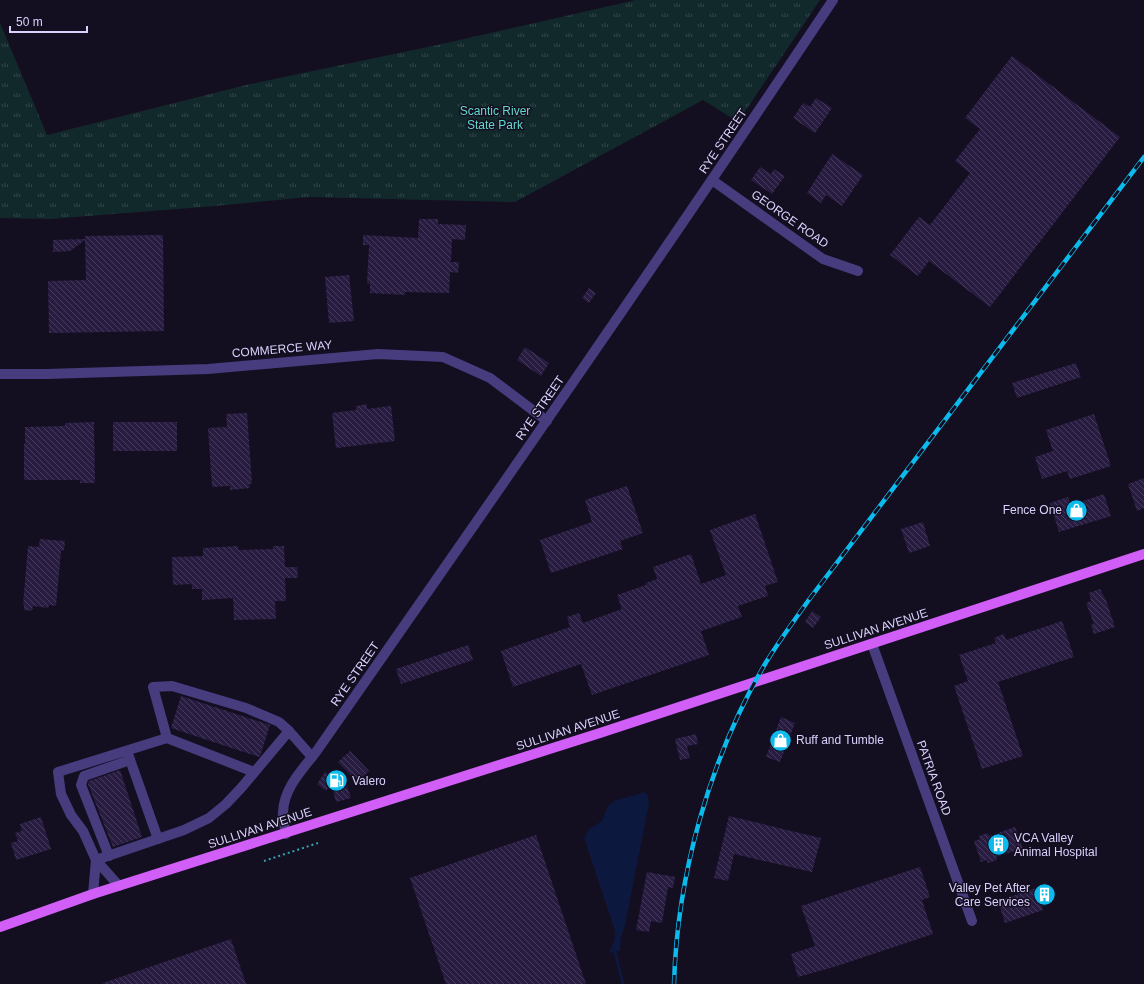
<svg xmlns="http://www.w3.org/2000/svg" width="1144" height="984" viewBox="0 0 1144 984" font-family="Helvetica,sans-serif">
<style>
.grass{fill:url(#grass-tufts)}
.water{fill:#0c183d}
.lines{fill:none;stroke-linecap:round;stroke-linejoin:round}
.stream{stroke:#0c183d;stroke-width:3}
.building{fill:url(#building-back-hatch)}
.path{stroke:#34a6ad;stroke-width:2;stroke-dasharray:2 3;stroke-linecap:butt}
.minor{stroke:#473c7e;stroke-width:10}
.major{stroke:#d05ef7;stroke-width:10}
.rail-casing{stroke:#0cbbee;stroke-width:4.5}
.rail{stroke:#140e21;stroke-width:3;stroke-dasharray:9;stroke-linecap:butt}
.labels{text-anchor:middle;dominant-baseline:central;stroke-width:3;stroke-linejoin:round;paint-order:stroke}
.park-label{font-size:12px;fill:#61d9ca;stroke:#140e21}
.street-label{font-size:12px;fill:#dbd1fd;stroke:#140e21}
.poi-label{font-size:12px;fill:#dbd1fd;stroke:#140e21;text-anchor:start}
</style>
<defs>
<pattern id="grass-tufts" width="24" height="20" patternUnits="userSpaceOnUse"><rect width="24" height="20" fill="#12292b"/><path d="M3 7l-1-3M5 7V3M7 7l1-3M15 17l-1-3M17 17v-4M19 17l1-3" fill="none" stroke="#34474b"/></pattern>
<pattern id="building-back-hatch" width="6" height="6" patternUnits="userSpaceOnUse"><rect width="6" height="6" fill="#281c41"/><path d="M-1 5l2 2M0 0l6 6M5-1l2 2" fill="none" stroke="#473c5d"/></pattern>
</defs>
<rect width="100%" height="100%" fill="#140e21"/>
<polygon class="grass" points="636,0 820,0 738,122 703,100 515,202 309,197 215,206 50,219 0,218 0,23 47,135 246,85 442,44"/>
<polygon class="water" points="645,792 648,797 649,803 625,926 621,937 620,951 609,953 614,941 615,931 584,838 589,829 602,821 608,806 614,801"/>
<g class="lines">
<polyline class="stream" points="615,952 623,984"/>
</g>
<g class="building">
<polygon points="1012,56 1120,137 990,307 929,261 918,276 890,255 919,217 930,225 970,173 955,161 980,129 965,118"/>
<polygon points="816,98 832,108 815,133 793,118 803,103 810,107"/>
<polygon points="832,154 863,175 842,206 826,195 821,203 807,193"/>
<polygon points="760,167 771,174 774,169 785,176 772,194 751,180"/>
<polygon points="419,219 438,219 438,224 466,225 465,240 452,239 451,262 459,262 458,273 450,272 449,293 405,292 405,295 370,293 370,284 367,283 369,245 363,245 363,235 418,238"/>
<polygon points="163,235 164,331 49,333 48,281 86,280 85,240 70,251 53,252 53,240 85,239 85,236"/>
<polygon points="349,275 354,321 329,323 325,277"/>
<polygon points="589,288 596,293 589,303 582,298"/>
<polygon points="525,347 549,363 541,376 517,360"/>
<polygon points="1076,363 1081,377 1017,398 1012,383"/>
<polygon points="367,404 367,409 391,406 395,441 336,448 332,413 356,410 356,406"/>
<polygon points="247,413 252,484 249,484 250,488 230,490 230,486 212,487 208,428 227,427 226,414"/>
<polygon points="1094,414 1111,466 1070,479 1067,471 1042,479 1035,457 1053,451 1046,430"/>
<polygon points="94,422 95,483 80,483 80,480 24,480 24,444 25,444 25,427 65,426 65,423"/>
<rect x="113" y="422" width="64" height="29"/>
<polygon points="1144,478 1144,508 1137,511 1128,484"/>
<polygon points="627,486 643,533 620,541 623,549 551,573 540,540 592,522 585,500"/>
<polygon points="1104,494 1111,516 1059,532 1050,503 1068,497 1071,505"/>
<polygon points="755,514 778,582 765,586 768,596 738,606 742,617 701,631 709,655 592,695 581,664 513,687 501,651 570,627 567,617 579,613 583,623 622,609 617,595 646,585 646,583 657,579 653,567 691,554 701,584 726,575 710,530"/>
<polygon points="923,522 930,546 909,553 901,529"/>
<polygon points="40,539 65,541 64,550 61,551 56,606 49,605 48,608 33,606 32,611 24,610 24,605 23,605 28,546 39,547"/>
<polygon points="238,546 238,550 273,549 273,546 284,546 285,567 297,567 298,578 285,578 286,601 275,601 276,619 234,620 233,598 202,600 202,589 192,589 192,584 173,585 172,557 203,556 203,548"/>
<polygon points="1100,589 1106,600 1115,627 1094,634 1091,625 1094,624 1086,603 1091,601 1089,593"/>
<polygon points="812,611 821,617 813,628 805,622"/>
<polygon points="1062,621 1074,657 998,682 1023,756 982,769 954,686 968,681 959,655 996,643 994,638 1004,634 1006,640"/>
<polygon points="468,645 473,660 401,684 396,669"/>
<polygon points="181,696 270,725 260,756 259,757 171,728"/>
<polygon points="781,717 795,723 780,762 766,757"/>
<polygon points="696,734 698,744 687,746 690,758 680,760 675,739"/>
<polygon points="350,751 369,771 357,782 338,762"/>
<polygon points="120,770 142,837 113,847 88,784 89,781"/>
<polygon points="325,772 335,778 326,791 317,784"/>
<polygon points="347,786 351,798 336,802 333,791"/>
<polygon points="729,816 821,838 812,872 734,854 728,881 714,878"/>
<polygon points="41,817 51,849 16,860 11,843 18,841 15,833 22,831 20,824"/>
<polygon points="1015,827 1023,848 996,857 997,860 988,863 987,860 981,862 974,841 980,839 979,836 988,833 989,836"/>
<polygon points="536,835 586,984 446,984 410,878"/>
<polygon points="920,867 930,897 922,900 933,934 837,966 798,977 791,954 815,946 801,906"/>
<polygon points="647,872 675,877 673,888 668,887 662,923 651,921 649,932 636,930"/>
<polygon points="1036,888 1037,891 1045,888 1049,900 1041,903 1043,910 1005,923 998,901"/>
<polygon points="231,939 246,984 103,984 103,983"/>
</g>
<g class="lines">
<polyline class="path" points="264,861 318,843"/>
<g class="minor">
<polyline points="712,180 823,259 858,271"/>
<polyline points="0,374 47,374 208,369 378,354 443,357 490,378 547,421"/>
<polyline points="872,644 972,921"/>
<polyline points="128,754 158,839"/>
<polyline points="254,772 167,738 153,687 172,686 246,708 279,722 289,731"/>
<path d="M286,834C285,827 282,819 283,812C284,788 302,770 316,752C490,503 664,253 833,0"/>
<polyline points="109,856 81,785 84,776 130,760"/>
<polyline points="96,860 184,830 209,818 226,804 242,787 289,731 312,757"/>
<polyline points="119,886 96,860 83,831 71,815 61,794 58,772 167,738"/>
<polyline points="93,894 96,860"/>
</g>
<polyline class="major" points="0,927 93,894 600,733 1144,554"/>
<defs>
<path id="rail" d="M674,984C677,875 710,758 765,664C779,641 795,619 811,597L1144,157"/>
</defs>
<use href="#rail" class="rail-casing"/>
<use href="#rail" class="rail"/>
</g>
<defs>
<symbol id="shop-disc" viewBox="-11 -11 22 22"><circle r="9.5" fill="#0cbbee" stroke="#140e21"/><path d="M-5-2.5h2.3a2.7 3.5 0 0 1 5.4 0H5L5.5 6h-11ZM-1.5-2.5h3a1.5 2.3 0 0 0-3 0Z" fill="#fff"/></symbol>
<symbol id="fuel-disc" viewBox="-11 -11 22 22"><circle r="9.5" fill="#0cbbee" stroke="#140e21"/><path d="M-5.5-6h7V0h2V4h1.3V-2.5L3-4.5l.8-.8L6-3V5H2.5V1h-1V6h-7ZM-4.2-4.7v3.2H.2V-4.7Z" fill="#fff"/></symbol>
<symbol id="building-disc" viewBox="-11 -11 22 22"><circle r="9.5" fill="#0cbbee" stroke="#140e21"/><path d="M-4-6H4V6H1V3H-1V6H-4ZM-2.5-4.3h1.7v1.8h-1.7ZM.8-4.3h1.7v1.8H.8ZM-2.5-1h1.7V.8h-1.7ZM.8-1h1.7V.8H.8Z" fill="#fff"/></symbol>
</defs>
<g fill-rule="evenodd">
<use href="#shop-disc" x="1064" y="498" width="25" height="25"/>
<use href="#shop-disc" x="768" y="728" width="25" height="25"/>
<use href="#fuel-disc" x="324" y="768" width="25" height="25"/>
<use href="#building-disc" x="986" y="832" width="25" height="25"/>
<use href="#building-disc" x="1032" y="882" width="25" height="25"/>
</g>
<g class="labels">
<g class="park-label">
<text x="495" y="111">Scantic River<tspan x="495" dy="14">State Park</tspan></text>
</g>
<g class="street-label">
<text transform="translate(723 141) rotate(-56)">RYE STREET</text>
<text transform="translate(790 219) rotate(35)">GEORGE ROAD</text>
<text transform="translate(282 349) rotate(-5)">COMMERCE WAY</text>
<text transform="translate(540 408) rotate(-55)">RYE STREET</text>
<text transform="translate(876 629) rotate(-18)">SULLIVAN AVENUE</text>
<text transform="translate(355 674) rotate(-55)">RYE STREET</text>
<text transform="translate(568 730) rotate(-18)">SULLIVAN AVENUE</text>
<text transform="translate(934 778) rotate(70)">PATRIA ROAD</text>
<text transform="translate(260 828) rotate(-18)">SULLIVAN AVENUE</text>
</g>
<g class="poi-label">
<text x="1062" y="510" text-anchor="end">Fence One</text>
<text x="796" y="740">Ruff and Tumble</text>
<text x="352" y="781">Valero</text>
<text x="1014" y="838">VCA Valley<tspan x="1014" dy="14">Animal Hospital</tspan></text>
<text x="1030" y="888" text-anchor="end">Valley Pet After<tspan x="1030" dy="14">Care Services</tspan></text>
</g>
</g>
<path d="M10 26v6h77v-6" fill="none" stroke="#dbd1fd" stroke-width="2"/>
<text x="16" y="26" font-size="12" fill="#dbd1fd" stroke="#140e21" stroke-width="3" paint-order="stroke">50 m</text>
</svg>
